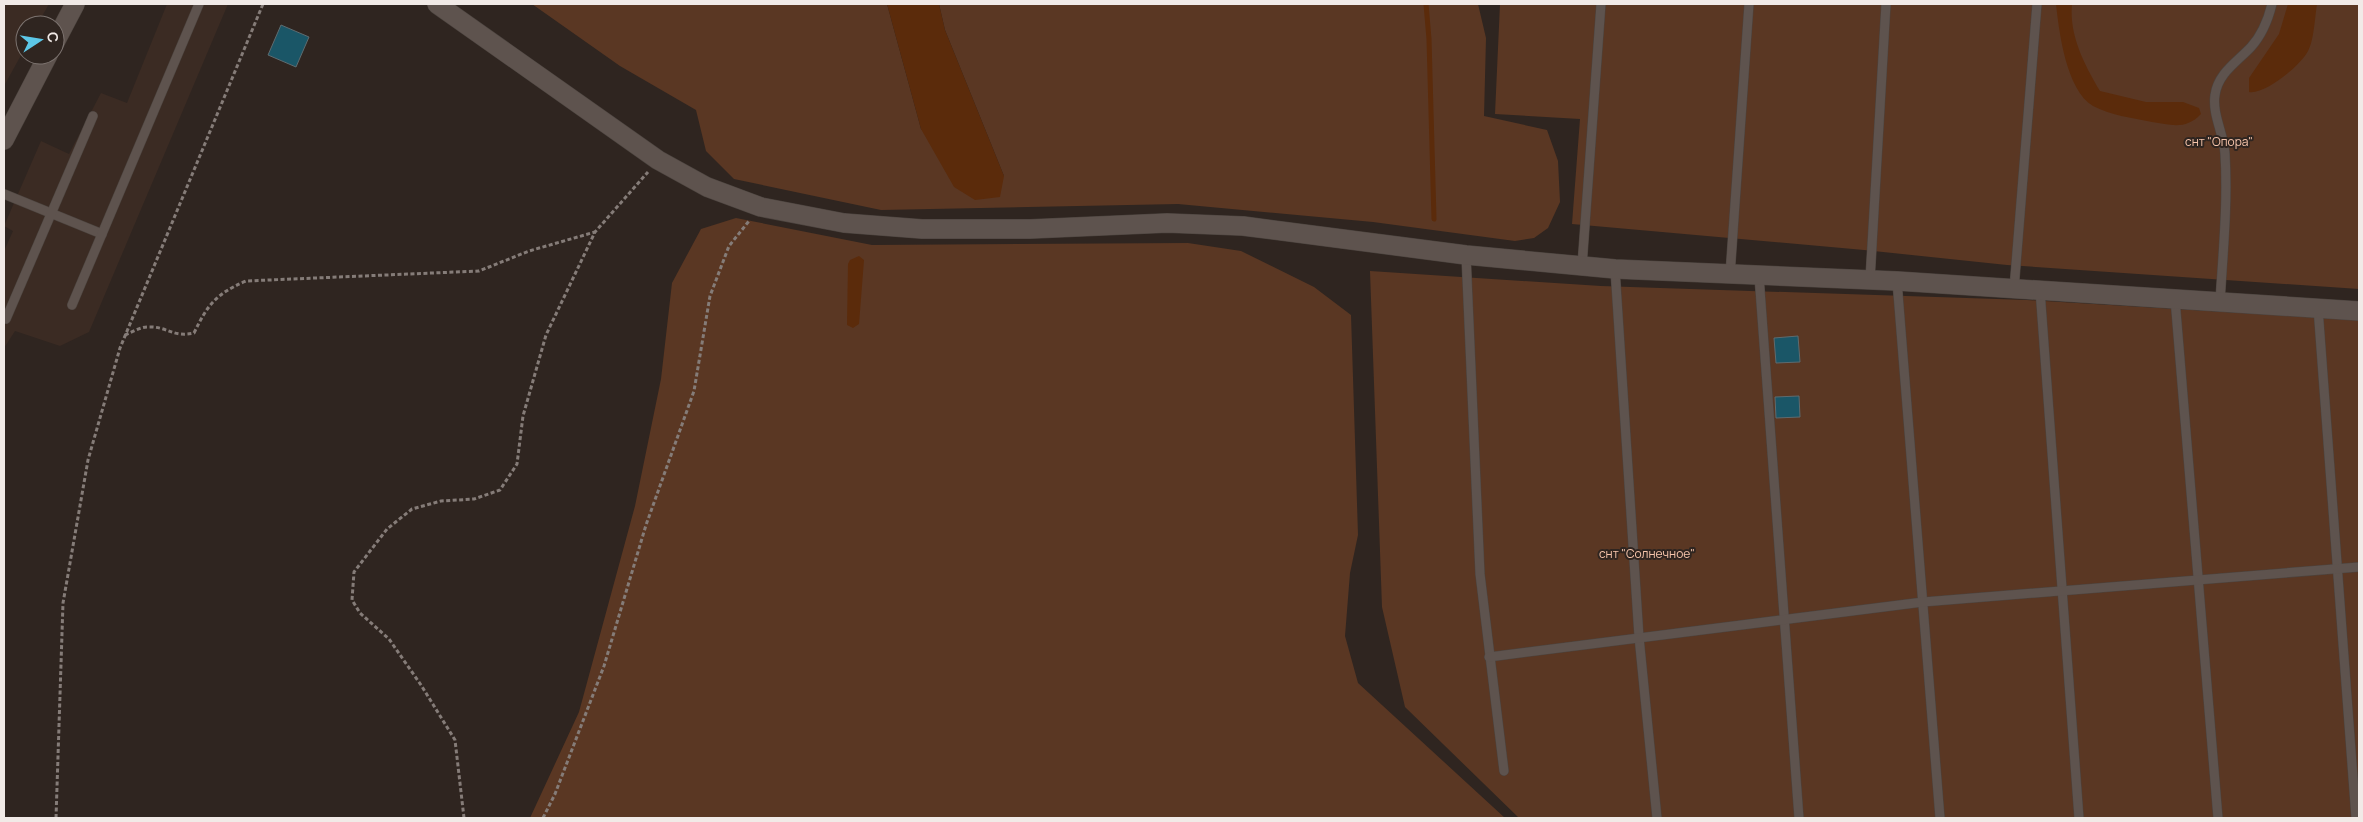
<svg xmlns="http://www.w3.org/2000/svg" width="2363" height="822" viewBox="0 0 2363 822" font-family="Manrope,sans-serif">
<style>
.built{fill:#3b2b23}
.green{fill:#5a3723}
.water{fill:#5b2b0b}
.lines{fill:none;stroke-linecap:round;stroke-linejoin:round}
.stream{stroke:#5b2b0b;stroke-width:5}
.building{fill:#1a5667;stroke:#5e6b6f}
.lane-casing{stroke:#4b433e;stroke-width:10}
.street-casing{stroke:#4b433e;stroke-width:20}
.path{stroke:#857c78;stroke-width:3;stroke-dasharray:4 2.5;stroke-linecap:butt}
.lane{stroke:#5e534e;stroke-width:9}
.street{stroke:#5e534e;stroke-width:19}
.labels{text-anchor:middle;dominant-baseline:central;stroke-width:4;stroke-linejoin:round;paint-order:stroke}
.park-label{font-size:12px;fill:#f7c5ab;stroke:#2f2520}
</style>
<rect width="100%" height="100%" fill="#2f2520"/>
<g class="built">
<polygon points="4,4 49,4 37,25 25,25 25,48 4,86"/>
<polygon points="167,4 228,4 89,332 60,346 15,331 4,348 4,251 13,231 4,226 41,141 69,154 101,93 127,103"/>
</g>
<g class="green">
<polygon points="532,4 887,4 921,129 1004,176 945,30 939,4 1478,4 1486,38 1484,116 1547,130 1558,161 1560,202 1548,228 1534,238 1515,241 1373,222 1178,204 881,210 734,179 706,151 696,110 620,66"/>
<polygon points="1500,4 2359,4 2359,289 2007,265 1864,250 1572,224 1580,119 1495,114"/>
<polygon points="736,218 872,245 1188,243 1241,251 1314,287 1351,315 1358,535 1350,573 1345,636 1358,683 1505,818 530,818 579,712 635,506 661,379 672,283 701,229"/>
<polygon points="1370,271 1601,286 2027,300 2359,320 2359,818 1519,818 1405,707 1382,607"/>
</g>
<g class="water">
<polygon points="887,4 939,4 945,30 1004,176 1000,197 975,200 954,187 921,129"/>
<path d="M2056,4H2072C2069,35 2084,64 2100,91L2146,102H2183L2199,108L2201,114C2186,130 2171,125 2152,122C2132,118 2110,115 2093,106C2066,90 2059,31 2056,4Z"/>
<path d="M2288,4H2317C2315,16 2314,41 2308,51C2301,65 2265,95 2249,92V78L2279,34Z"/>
<polygon points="859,256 864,260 859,324 853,328 847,325 848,264 850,260"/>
</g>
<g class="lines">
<polyline class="stream" points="1426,4 1429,39 1434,219"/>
</g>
<g class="building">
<polygon points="281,25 309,37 296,67 268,55"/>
<polygon points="1798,336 1800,362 1776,363 1774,338"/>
<polygon points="1799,396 1800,417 1776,418 1775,397"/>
</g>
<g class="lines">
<defs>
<g id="lane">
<polyline points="4,194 102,234"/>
<polyline points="1466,255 1480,574 1504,771"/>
<polyline points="1582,266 1601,4"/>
<polyline points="1615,269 1639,637 1657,818"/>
<polyline points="1730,275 1749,4"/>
<polyline points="1759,276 1799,818"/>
<polyline points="1870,280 1886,4"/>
<polyline points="1897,281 1940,818"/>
<polyline points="2014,289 2037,4"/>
<polyline points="2040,290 2079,818"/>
<polyline points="2175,299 2218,818"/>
<path d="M2220,302C2223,252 2228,203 2225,154C2224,134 2212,115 2215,95C2218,73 2237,62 2251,47C2262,35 2268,20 2272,4"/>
<polyline points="72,305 199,4"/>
<polyline points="2318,308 2356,818"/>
<polyline points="6,319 93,116"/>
<polyline points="1489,657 1923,602 2359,567"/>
</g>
<g id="street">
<polyline points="437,4 658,160 707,187 761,207 844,223 922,229 1030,229 1167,223 1243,226 1466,255 1615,269 1897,281 2359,311"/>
<polyline points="55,42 75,4"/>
<polyline points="4,140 48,55"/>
</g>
</defs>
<use href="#lane" class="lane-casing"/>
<use href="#street" class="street-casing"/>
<g class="path">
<path d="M125,335C132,332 140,327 148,327C167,326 173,338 194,333C208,304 216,294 246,281L479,271L529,251L595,232"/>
<polyline points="56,818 63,603 88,460 120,348 263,4"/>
<polyline points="464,818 455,740 421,685 389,639 360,613 352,600 354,572 387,529 412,509 441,501 474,499 500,490 517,464 523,416 546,335 595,232 648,172"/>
<polyline points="543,818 555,794 604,666 646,525 694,391 710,296 729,246 749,221"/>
</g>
<use href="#lane" class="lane"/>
<use href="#street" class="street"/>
</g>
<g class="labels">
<g class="park-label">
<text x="2219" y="141">снт "Опора"</text>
<text x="1647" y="553">снт "Солнечное"</text>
</g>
</g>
<rect width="2363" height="822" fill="none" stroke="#f1eae7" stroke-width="10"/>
<g transform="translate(40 40) rotate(78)"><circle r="24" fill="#2f2520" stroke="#7d7470"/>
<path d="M0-4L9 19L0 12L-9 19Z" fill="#5cc7e7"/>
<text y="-8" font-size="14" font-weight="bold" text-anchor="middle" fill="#f1eae7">С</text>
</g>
</svg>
